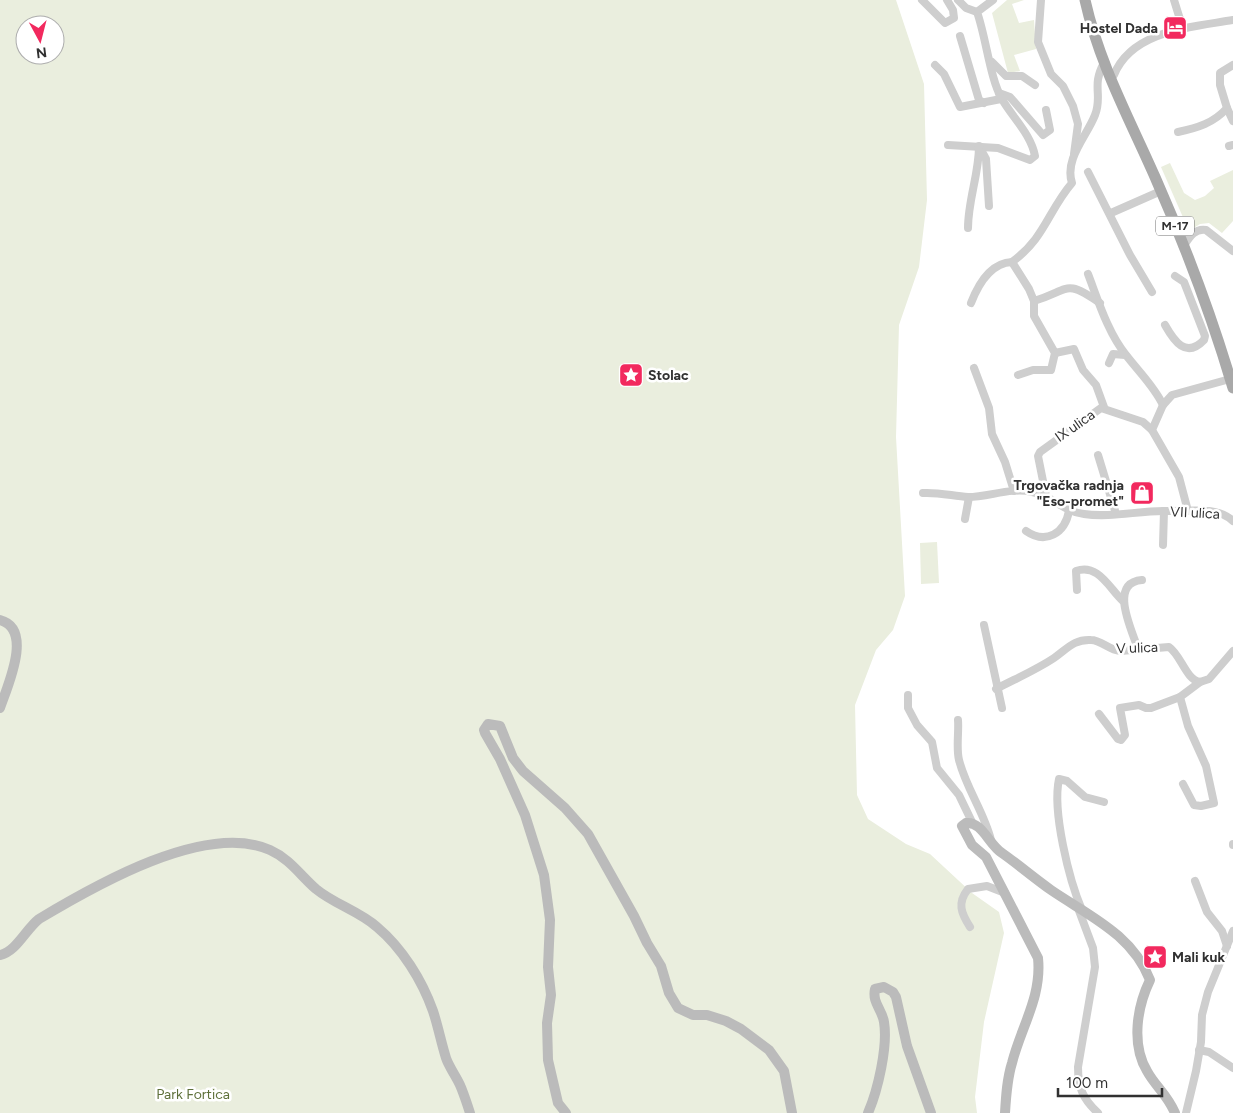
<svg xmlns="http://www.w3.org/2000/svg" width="1233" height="1113" viewBox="0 0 1233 1113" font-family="Figtree,sans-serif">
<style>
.green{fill:#eaeede;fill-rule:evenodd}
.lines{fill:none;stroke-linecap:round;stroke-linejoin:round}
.street{stroke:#cecece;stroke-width:8}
.secondary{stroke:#bbb;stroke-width:10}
.primary{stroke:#a9a9a9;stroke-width:11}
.labels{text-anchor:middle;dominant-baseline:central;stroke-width:5;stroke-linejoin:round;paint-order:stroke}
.shield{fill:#fff;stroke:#6f6f6f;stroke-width:1}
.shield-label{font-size:12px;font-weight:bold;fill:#313131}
.poi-label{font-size:14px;font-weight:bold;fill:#313131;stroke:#fff;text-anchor:end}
.street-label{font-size:14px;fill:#313131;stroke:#fff}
.park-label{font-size:14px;fill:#5e703a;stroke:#fff}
</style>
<rect width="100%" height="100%" fill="#fff"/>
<g class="green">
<path d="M0,0H896L924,84L927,200L919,267L899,325L896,437L905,596L893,630L876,650L855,705L857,795L868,819L906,844L930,854L972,893L999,912L1004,933L984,1022L975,1097L977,1113H0ZM25,25H55V55H25Z"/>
<polygon points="1007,0 1024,0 1012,4 1019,23 1034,20 1036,49 1014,55 1020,71 1008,73 992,13"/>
<polygon points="1170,163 1184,193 1195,200 1205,196 1214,188 1210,181 1233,170 1233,221 1222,233 1209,223 1200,224 1189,231 1161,167"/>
<polygon points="937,542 939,583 921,584 920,543"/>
</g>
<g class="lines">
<g class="street">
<polyline points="922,0 945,23 954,18 953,10 947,0"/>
<polyline points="958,0 966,8 977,12"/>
<polyline points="1041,0 1038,42 1051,74 1063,86 1073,106 1078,124 1074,154"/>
<polyline points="1174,0 1183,29"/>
<polyline points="960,36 979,100 984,103"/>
<polyline points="992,62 1006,76 1022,76 1035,85"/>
<polyline points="935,65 944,74 960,107 1001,99"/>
<path d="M1114,75C1132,30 1193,27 1233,20"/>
<polyline points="999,93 1010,97 1043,135 1050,130 1046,110"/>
<polyline points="1227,108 1233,121"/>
<path d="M1178,132C1197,128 1214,123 1227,108L1220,85V73L1233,65"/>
<path d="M948,145L998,148L1030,160L1035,156C1031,134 1012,117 1002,99C990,79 986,37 977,12L993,0"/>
<polyline points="1229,146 1233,145"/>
<polyline points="980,148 986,159 989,206"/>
<polyline points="1088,172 1130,255 1152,292"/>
<polyline points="1111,213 1161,191"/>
<path d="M968,228C968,200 979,174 979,146"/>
<path d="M1183,247C1189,238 1194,228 1206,230L1233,251"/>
<path d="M1088,274C1098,300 1108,333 1126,355C1139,372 1154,386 1163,405"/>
<path d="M1034,301C1070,290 1064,278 1100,303"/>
<path d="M971,303C978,285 990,263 1012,262"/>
<path d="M1165,325C1174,341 1186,359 1204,340L1205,336L1184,282L1175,276"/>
<polyline points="1055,353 1074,349 1083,370 1096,385 1104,407"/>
<polyline points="1109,363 1113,354 1125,355"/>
<polyline points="974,368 989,408 992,434 1005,462 1014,491"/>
<path d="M1018,375L1033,370H1051L1055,353L1034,316V301L1029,289L1012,262C1045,238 1048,211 1072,183C1064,159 1087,136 1095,115C1103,95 1091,86 1104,63"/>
<polyline points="1098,455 1116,514"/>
<path d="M923,493C938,492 953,496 968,497C989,497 1011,487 1032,492C1052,495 1063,512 1084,514C1110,518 1137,511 1163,511C1185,512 1216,505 1233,521"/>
<polyline points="1046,496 1038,456 1040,452 1101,408 1143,422 1152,430"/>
<polyline points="1188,511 1179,477 1152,430 1163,405 1172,395 1230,379"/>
<polyline points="965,519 969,497"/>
<path d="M1026,531C1046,545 1065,533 1069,511"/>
<polyline points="1163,545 1164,511"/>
<path d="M1077,590L1076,571C1098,563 1109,588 1123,601"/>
<polyline points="984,625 1002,708"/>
<path d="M1138,649C1132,630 1108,583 1142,580"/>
<path d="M996,689C1015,679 1036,670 1054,658C1067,649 1074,639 1091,640C1101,640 1109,650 1120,651L1169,647C1181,655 1186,680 1200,682L1209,679L1233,651"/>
<polyline points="908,695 908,708 917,725 932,742 937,768 959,795 972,822"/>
<polyline points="1099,714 1118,739 1121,740 1125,735 1120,708 1139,705 1146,708 1151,708 1180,697"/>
<path d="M958,720C959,732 956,748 959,760C966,788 984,812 991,840"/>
<polyline points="1183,784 1194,805 1201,806 1214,803 1206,766 1188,726 1180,697 1200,682"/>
<polyline points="1233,844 1233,845"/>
<polyline points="1195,881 1207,912 1222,931 1227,946"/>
<path d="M1078,908L1093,948L1095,967L1078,1067C1078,1088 1083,1099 1098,1113"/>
<path d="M1082,910C1069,880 1052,811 1059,779L1067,781L1085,797L1104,802"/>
<path d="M970,927C961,913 957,903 968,889L987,886L1005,893"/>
<polyline points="1199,1050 1209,1052 1233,1068"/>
<polyline points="1186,1113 1196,1071 1201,1042 1202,1015 1208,992 1233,931"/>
</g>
<g class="secondary">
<path d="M0,620C34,629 7,687 0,708"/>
<path d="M0,955C16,952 26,929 39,919C94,886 206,821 270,850C290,859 300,875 316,889C334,904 359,911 377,927C402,948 422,980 433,1011C438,1026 441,1042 446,1058C449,1067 456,1076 460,1085C464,1094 467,1104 470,1113"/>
<polyline points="566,1113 558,1103 548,1060 547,1023 551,995 548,967 550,920 544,875 525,815 500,759 485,733 484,730 488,724 500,726 513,758 523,771 565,808 588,834 634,916 647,943 661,966 669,993 678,1008 693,1015 707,1015 726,1021 741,1029 769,1050 784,1071 792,1113"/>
<path d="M868,1113C878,1090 888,1046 884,1022C882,1009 872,1003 875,989L884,987L893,992L896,997L907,1046L931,1113"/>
<path d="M1005,1113C1006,1096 1007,1079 1012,1063C1021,1027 1042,997 1038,958L986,857L972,845L962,826L966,823C982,821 989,845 1002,853C1019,865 1034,878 1051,890C1089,916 1132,934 1150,980C1137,1007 1131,1044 1147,1071C1155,1086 1167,1094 1175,1113"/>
</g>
<path class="primary" d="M1085,0C1099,63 1129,118 1155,177C1185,245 1212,317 1233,388"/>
</g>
<defs>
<symbol id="hotel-square" viewBox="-11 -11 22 22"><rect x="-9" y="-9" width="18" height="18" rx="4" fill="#f2295e" stroke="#fff"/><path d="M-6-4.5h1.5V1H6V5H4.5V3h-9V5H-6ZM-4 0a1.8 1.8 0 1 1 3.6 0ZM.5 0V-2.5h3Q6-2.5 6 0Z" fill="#fff"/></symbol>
<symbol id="sight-square" viewBox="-11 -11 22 22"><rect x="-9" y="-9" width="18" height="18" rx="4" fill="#f2295e" stroke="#fff"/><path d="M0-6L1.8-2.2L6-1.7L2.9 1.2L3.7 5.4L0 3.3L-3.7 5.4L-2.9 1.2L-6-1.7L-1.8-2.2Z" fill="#fff"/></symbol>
<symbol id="shop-square" viewBox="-11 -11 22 22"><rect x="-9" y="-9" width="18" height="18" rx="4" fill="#f2295e" stroke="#fff"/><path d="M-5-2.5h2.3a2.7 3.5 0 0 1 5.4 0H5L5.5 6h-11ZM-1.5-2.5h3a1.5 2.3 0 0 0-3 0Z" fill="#fff"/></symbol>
</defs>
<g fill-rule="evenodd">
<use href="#hotel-square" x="1161" y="14" width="28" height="28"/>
<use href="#sight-square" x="617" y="361" width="28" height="28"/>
<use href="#shop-square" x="1128" y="479" width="28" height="28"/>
<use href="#sight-square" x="1141" y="943" width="28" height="28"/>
</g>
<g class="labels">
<rect class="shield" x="1156" y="216.5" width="38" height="19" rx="4"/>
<g class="shield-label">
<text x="1175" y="226">M-17</text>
</g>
<g class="poi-label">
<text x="1158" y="28">Hostel Dada</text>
<text x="648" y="375" text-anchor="start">Stolac</text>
<text x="1124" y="485">Trgovačka radnja<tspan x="1124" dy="16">"Eso-promet"</tspan></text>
<text x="1172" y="957" text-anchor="start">Mali kuk</text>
</g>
<g class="street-label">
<text transform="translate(1075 426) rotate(-35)">IX ulica</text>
<text transform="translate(1195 513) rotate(3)">VII ulica</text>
<text transform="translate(1137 648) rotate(-2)">V ulica</text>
</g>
<g class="park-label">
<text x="193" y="1094">Park Fortica</text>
</g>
</g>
<g transform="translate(40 40) rotate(173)"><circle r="24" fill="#ffffff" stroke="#adadad"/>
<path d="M0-4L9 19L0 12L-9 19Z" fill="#f2295e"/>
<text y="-8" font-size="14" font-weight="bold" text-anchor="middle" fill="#313131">N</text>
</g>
<path d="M1058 1088v8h104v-8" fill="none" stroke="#313131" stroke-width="2.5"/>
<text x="1066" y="1088" font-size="15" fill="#313131" stroke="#ffffff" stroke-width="4" paint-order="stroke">100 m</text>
</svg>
